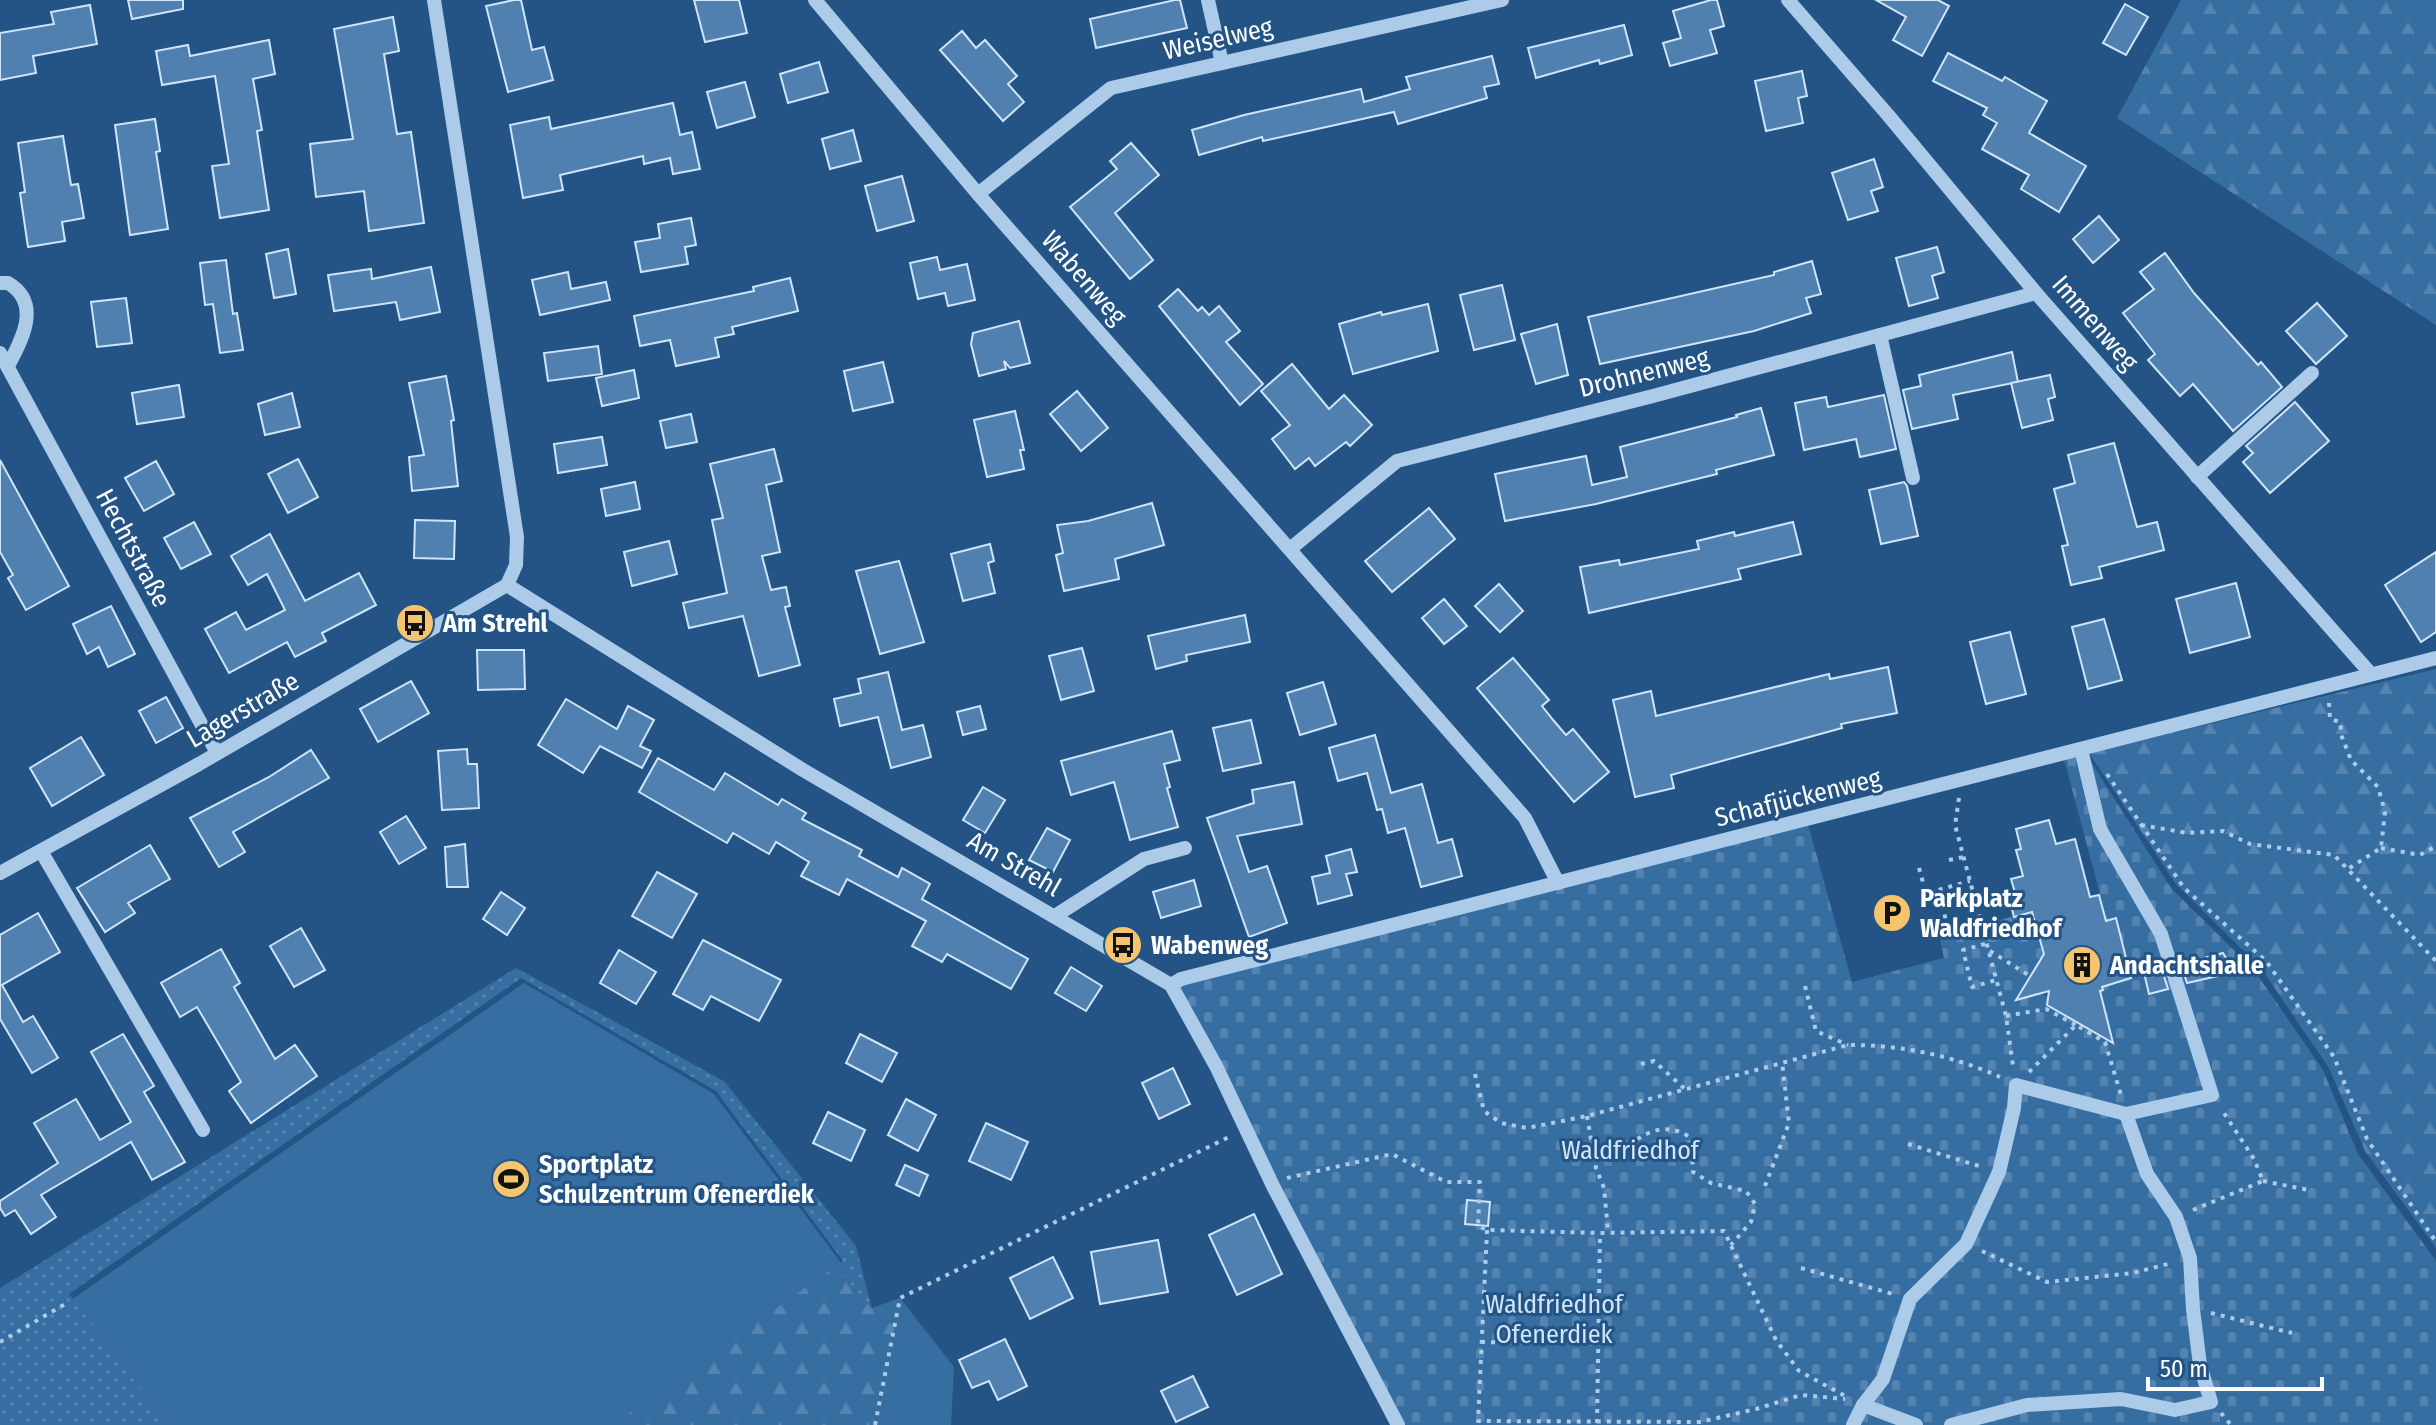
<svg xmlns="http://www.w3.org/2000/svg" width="2436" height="1425" viewBox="0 0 2436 1425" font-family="'Fira Sans Condensed',sans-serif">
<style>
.green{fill:#376ea2}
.forest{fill:url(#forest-firs)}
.cemetery{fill:url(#cemetery-stones);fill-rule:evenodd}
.park{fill:url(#park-dots)}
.building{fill:#5080af;stroke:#d0e4f7;stroke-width:2}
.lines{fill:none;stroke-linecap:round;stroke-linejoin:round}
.path{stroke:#accbe9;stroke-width:4;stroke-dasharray:4 6;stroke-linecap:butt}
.minor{stroke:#accbe9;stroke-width:14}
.labels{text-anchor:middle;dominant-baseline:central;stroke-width:6;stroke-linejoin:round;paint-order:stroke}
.street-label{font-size:26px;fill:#fff;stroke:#235485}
.poi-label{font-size:26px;font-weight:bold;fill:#fff;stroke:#235485;text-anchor:start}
.park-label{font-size:26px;fill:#d0e4f7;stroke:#235485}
</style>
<defs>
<pattern id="forest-firs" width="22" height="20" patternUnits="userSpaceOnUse" patternTransform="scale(2)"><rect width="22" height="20" fill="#376ea2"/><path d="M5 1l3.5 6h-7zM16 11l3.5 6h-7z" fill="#5584b0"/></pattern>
<pattern id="cemetery-stones" width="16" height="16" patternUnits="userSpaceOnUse" patternTransform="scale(2)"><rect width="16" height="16" fill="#376ea2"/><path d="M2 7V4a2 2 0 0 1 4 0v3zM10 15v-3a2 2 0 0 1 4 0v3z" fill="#5584b0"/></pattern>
<pattern id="park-dots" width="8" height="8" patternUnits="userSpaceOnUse" patternTransform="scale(2)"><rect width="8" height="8" fill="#376ea2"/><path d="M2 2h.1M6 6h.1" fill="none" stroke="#5584b0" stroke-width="1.8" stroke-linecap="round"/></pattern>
</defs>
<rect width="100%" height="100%" fill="#235485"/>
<g class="green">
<polygon points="2398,0 2436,0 2436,25"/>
<polygon points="524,983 714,1094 842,1264 615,1425 158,1425 67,1303"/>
<polygon points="900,1298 954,1367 951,1425 875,1425"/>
</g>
<g class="forest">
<polygon points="2181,0 2398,0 2436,25 2436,325 2117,118"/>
<polygon points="2436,669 2436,1248 2365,1151 2329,1068 2261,968 2176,884 2089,753"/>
<polygon points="843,1261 845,1278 872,1308 900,1298 875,1425 613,1425"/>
</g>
<path class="cemetery" d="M2086,754L2171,888L2254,970L2323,1070L2358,1154L2436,1261V1425H1398L1171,985L1807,821L1852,982L1944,958L1940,939L1973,931L1972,927L2100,894L2064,759ZM2099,895L2106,921L2116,919L2131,978L2116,983L2100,981L2103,989L2100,991L2111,1034L2101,1036L2047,1005L2048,997L2041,993L2016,999L2044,954L2033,912Z"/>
<polygon class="park" points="516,968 724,1081 856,1246 872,1309 845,1278 843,1261 716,1091 521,978 69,1294 167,1425 0,1425 0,1288"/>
<g class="building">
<polygon points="128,0 183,0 183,9 132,19"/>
<polygon points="514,0 521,0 532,50 544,47 553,80 508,92 486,6"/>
<polygon points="694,0 739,0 747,33 705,42"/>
<polygon points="1175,0 1180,0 1187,28 1096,48 1090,19"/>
<polygon points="1711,0 1717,0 1724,26 1710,30 1717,53 1670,66 1663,43 1681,38 1673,11"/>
<polygon points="1876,0 1938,0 1949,6 1922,56 1893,40 1906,17"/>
<polygon points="2125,4 2148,17 2126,55 2103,43"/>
<polygon points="90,5 97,44 33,56 36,73 0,80 0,33 54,24 51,12"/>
<polygon points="393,17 399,51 384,54 397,134 411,132 424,223 369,231 364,191 316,197 310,144 353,139 334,29"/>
<polygon points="1624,25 1632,55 1600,64 1599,60 1536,78 1528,48"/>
<polygon points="962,31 976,48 985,40 1017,76 1008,84 1024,102 1003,121 940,50"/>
<polygon points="269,40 275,74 253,79 262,130 257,131 269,210 220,218 212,166 229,164 215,76 162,85 156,51 188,45 190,56"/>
<polygon points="1948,53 2002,81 2005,77 2047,101 2029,133 2086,166 2059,212 2021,189 2029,175 1982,149 1997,123 1983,115 1987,108 1933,81"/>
<polygon points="1492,56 1499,84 1484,87 1487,98 1398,124 1394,112 1263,141 1262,137 1199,155 1192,130 1244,115 1361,89 1364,102 1410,89 1406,77"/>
<polygon points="819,62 828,92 788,103 780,74"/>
<polygon points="1802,71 1807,96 1798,98 1803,123 1766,131 1755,81"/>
<polygon points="745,82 755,117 717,128 707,92"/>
<polygon points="673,103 680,135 692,132 700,169 673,174 670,158 644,164 643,156 560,175 563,190 523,198 510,125 549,117 551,129"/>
<polygon points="155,119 160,151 156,152 168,229 130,235 115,125"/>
<polygon points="853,130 861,161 830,169 822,139"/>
<polygon points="63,136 71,185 78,184 84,218 62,222 65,241 28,247 20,193 25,192 18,143"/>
<polygon points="1131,143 1159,175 1115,213 1153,260 1130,279 1070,207 1117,169 1110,161"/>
<polygon points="1874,159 1883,187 1871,191 1878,211 1848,220 1832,173"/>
<polygon points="902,176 914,221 877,231 865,186"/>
<polygon points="2099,216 2119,240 2093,263 2073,239"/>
<polygon points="691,218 696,245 685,247 688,264 641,272 635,242 660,238 658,224"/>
<polygon points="1937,247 1944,272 1932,276 1938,298 1909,306 1896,258"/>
<polygon points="288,249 296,294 274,298 266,254"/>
<polygon points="2165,253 2194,293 2258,365 2261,362 2282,387 2233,431 2193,384 2180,396 2148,360 2155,354 2123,313 2154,289 2140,272"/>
<polygon points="937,257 940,270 967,264 975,300 948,306 945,293 918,299 910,263"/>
<polygon points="226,260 233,314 237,313 243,350 220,353 213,304 205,305 200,263"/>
<polygon points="1812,261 1821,294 1806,298 1811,313 1754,331 1600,364 1588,317 1774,275 1774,272"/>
<polygon points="431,267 440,312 400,320 396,302 334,311 328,275 371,269 372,279"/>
<polygon points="568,272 571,289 606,282 610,300 540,315 532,280"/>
<polygon points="790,278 798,311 732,327 734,334 715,338 719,357 676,366 670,340 640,346 634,316 754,291 753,287"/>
<polygon points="1502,285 1515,340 1474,350 1460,295"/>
<polygon points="1178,289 1198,311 1202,307 1209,315 1219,306 1240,331 1226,342 1263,384 1240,405 1159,306"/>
<polygon points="126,298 132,343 97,347 91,302"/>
<polygon points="2317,303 2347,336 2316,364 2286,331"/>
<polygon points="1428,304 1438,351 1353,374 1339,324 1381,312 1382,315"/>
<polygon points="1019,321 1030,363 1010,368 1004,361 1006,369 979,376 971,344 973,333"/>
<polygon points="1557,324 1568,375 1536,384 1521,334"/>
<polygon points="598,346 602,374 548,381 544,353"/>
<polygon points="2012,352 2018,382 1953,395 1958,419 1912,429 1903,390 1921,386 1919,375"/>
<polygon points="883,362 893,402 853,411 844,371"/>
<polygon points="1292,364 1329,409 1344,395 1372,425 1350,446 1346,442 1315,466 1309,458 1295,469 1272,439 1290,425 1261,391"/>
<polygon points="634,370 639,398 602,406 596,378"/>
<polygon points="2050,375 2055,397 2048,399 2053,420 2022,428 2011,383"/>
<polygon points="446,376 454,420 451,421 458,486 412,491 409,457 424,455 409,383"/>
<polygon points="179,385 184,417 137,424 132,393"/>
<polygon points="1077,391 1108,428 1081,451 1050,414"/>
<polygon points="292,393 300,427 265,435 258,404"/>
<polygon points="1884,395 1896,449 1860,457 1856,439 1804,450 1795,403 1826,397 1828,407"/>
<polygon points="2295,402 2329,441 2270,493 2243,462 2253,453 2246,446"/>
<polygon points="1761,408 1774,455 1716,470 1717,474 1596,504 1505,521 1495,474 1586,456 1592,485 1627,477 1620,447 1737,417 1736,415"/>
<polygon points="1015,411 1024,450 1020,450 1024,469 987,477 974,420"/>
<polygon points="691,414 697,442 666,448 660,421"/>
<polygon points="602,437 607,465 558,473 554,444"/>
<polygon points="2114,443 2137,527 2157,522 2164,550 2099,567 2102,578 2071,585 2062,546 2068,545 2054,489 2075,483 2068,455"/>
<polygon points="774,449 782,481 766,485 780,552 762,556 771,590 786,587 790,606 785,607 800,665 759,676 743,616 689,628 683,603 727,593 712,520 723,518 710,464"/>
<polygon points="298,459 318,497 288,513 268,474"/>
<polygon points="0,460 69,586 26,610 8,578 13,575 0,552"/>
<polygon points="156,461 174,494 144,511 125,478"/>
<polygon points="635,482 640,509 606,516 601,489"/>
<polygon points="1904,482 1907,486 1918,536 1881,544 1869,490"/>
<polygon points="1152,503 1164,545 1115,559 1119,579 1064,591 1056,555 1063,553 1057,525 1088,521"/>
<polygon points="1429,508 1455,539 1392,592 1365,561"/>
<polygon points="415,520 455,521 454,559 414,558"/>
<polygon points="194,522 211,554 181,569 164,538"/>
<polygon points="1793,522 1801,554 1738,569 1741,579 1589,613 1580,567 1619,560 1620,565 1699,549 1697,541 1734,532 1735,536"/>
<polygon points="270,534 305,601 359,573 376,605 322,633 326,641 295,657 287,642 229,673 205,629 236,612 246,630 285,610 267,574 248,585 231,556"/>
<polygon points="669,541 677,574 632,586 624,552"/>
<polygon points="990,544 994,561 988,563 995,593 963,601 951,554"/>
<polygon points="2436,552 2436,632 2421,642 2385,585"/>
<polygon points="899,561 924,642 880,654 856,571"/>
<polygon points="2236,583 2250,637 2190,653 2176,599"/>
<polygon points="1499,584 1523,611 1500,632 1475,606"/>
<polygon points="1444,599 1467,626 1444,644 1422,618"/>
<polygon points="111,606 135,654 108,667 99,647 87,654 73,624"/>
<polygon points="1245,615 1250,642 1186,655 1187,661 1156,669 1148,636"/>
<polygon points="2104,619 2122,680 2088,689 2072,627"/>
<polygon points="2010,632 2026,694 1986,704 1970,642"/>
<polygon points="1082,648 1094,691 1061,700 1049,656"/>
<polygon points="477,650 524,650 525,689 478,690"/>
<polygon points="1513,658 1549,700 1542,706 1554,721 1566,735 1573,729 1609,772 1574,802 1477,688"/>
<polygon points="1888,667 1897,713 1841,724 1842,728 1671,775 1674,788 1635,797 1613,700 1651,691 1656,716 1829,674 1830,679"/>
<polygon points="888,672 902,730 923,725 931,757 891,768 878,717 840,726 834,699 861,693 858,679"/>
<polygon points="411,681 429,713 378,742 360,709"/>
<polygon points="1323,682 1336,724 1300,735 1287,693"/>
<polygon points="166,697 183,728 156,743 139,711"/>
<polygon points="566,699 617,729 628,706 654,720 640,746 651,751 642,768 600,746 583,773 538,745"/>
<polygon points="980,706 986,729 963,735 957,712"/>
<polygon points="1251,720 1261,763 1223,771 1213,728"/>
<polygon points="1172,731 1180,760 1164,764 1170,787 1167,788 1178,827 1130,840 1114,782 1071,795 1061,761"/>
<polygon points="1375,735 1391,793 1422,784 1438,843 1452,839 1462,876 1421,887 1405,828 1388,833 1382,809 1377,810 1367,773 1338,781 1329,748"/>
<polygon points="81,737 104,775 52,806 30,768"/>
<polygon points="467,749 468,764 477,764 479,808 442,810 438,751"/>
<polygon points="311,750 329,778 233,832 245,852 219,867 190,818 269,777"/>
<polygon points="658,758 714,790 725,773 778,805 782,799 806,813 802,819 862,850 859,856 898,877 902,868 930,884 922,899 1028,959 1011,989 947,954 942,962 912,946 926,921 847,879 839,895 801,876 809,862 776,842 769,854 733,833 727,843 639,792"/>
<polygon points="1294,782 1302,824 1237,836 1249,872 1267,866 1287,923 1249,937 1207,818 1254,803 1252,790"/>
<polygon points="983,787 1005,800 985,833 963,820"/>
<polygon points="406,816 426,848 399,864 380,832"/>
<polygon points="2049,820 2056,844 2075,839 2090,897 2099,895 2106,921 2116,918 2131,978 2102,987 2103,990 2100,991 2113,1043 2047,1005 2049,991 2016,1000 2044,954 2032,912 2014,917 2009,898 2016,896 2011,879 2023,876 2016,850 2021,849 2016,829"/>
<polygon points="1047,828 1070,840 1053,872 1029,860"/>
<polygon points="465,844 468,887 447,887 445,847"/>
<polygon points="150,845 170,879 128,903 135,913 105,932 77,888"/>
<polygon points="1351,849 1357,872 1346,874 1352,895 1318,904 1312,877 1330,873 1326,856"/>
<polygon points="657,872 697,894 672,938 632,916"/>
<polygon points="1194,880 1201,906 1161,918 1153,892"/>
<polygon points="501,892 525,908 507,935 483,919"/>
<polygon points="38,913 60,952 2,985 23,1022 33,1016 58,1058 32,1073 0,1019 0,935"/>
<polygon points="301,928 325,970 294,987 270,946"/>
<polygon points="703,940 781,980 759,1021 711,996 703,1010 673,994"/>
<polygon points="221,949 240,983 234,987 275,1059 295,1045 317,1076 251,1123 229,1091 241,1082 197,1007 180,1017 161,983"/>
<polygon points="619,950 656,972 636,1004 600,983"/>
<polygon points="2223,953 2235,972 2187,983 2181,964"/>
<polygon points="2159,960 2168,989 2149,994 2142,964"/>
<polygon points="1071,967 1102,986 1086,1011 1055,993"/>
<polygon points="123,1034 154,1086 144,1092 185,1162 152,1180 131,1142 41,1195 56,1217 31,1234 15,1210 5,1216 0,1208 0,1201 58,1163 34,1123 76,1099 100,1140 131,1122 91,1052"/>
<polygon points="860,1034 897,1053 882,1082 846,1063"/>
<polygon points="1173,1068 1190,1104 1159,1119 1142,1083"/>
<polygon points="906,1099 936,1115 918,1151 888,1135"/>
<polygon points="828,1112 865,1130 851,1161 813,1143"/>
<polygon points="986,1123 1028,1142 1011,1180 969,1161"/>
<polygon points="905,1165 928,1175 919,1196 896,1185"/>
<polygon points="1467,1200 1490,1202 1488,1226 1465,1224"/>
<polygon points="1254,1214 1282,1274 1237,1295 1209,1235"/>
<polygon points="1158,1240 1168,1292 1100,1304 1091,1252"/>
<polygon points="1053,1257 1073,1298 1030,1319 1010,1278"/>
<polygon points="1005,1339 1027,1386 998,1400 989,1381 972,1388 959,1360"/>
<polygon points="1193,1376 1208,1407 1176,1422 1161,1391"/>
</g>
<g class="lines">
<g class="path">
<polyline points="2329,703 2330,719 2340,722 2342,737 2351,760 2378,787 2385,812 2381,848 2348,869"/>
<polyline points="2107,774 2184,888 2266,961 2334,1057 2367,1139 2436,1242"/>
<polyline points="1959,798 1955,825 2006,1016 2013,1066"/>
<polyline points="2141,825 2187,833 2223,831 2250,844 2334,855 2436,961"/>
<polyline points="2381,848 2420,855 2436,846"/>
<polyline points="1949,860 1964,857"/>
<polyline points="1919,868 1926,893 1938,890"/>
<polyline points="1948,928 1938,890 1970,881"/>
<polyline points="1937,931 1980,920"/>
<polyline points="1985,944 1963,950 1972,987 1996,980"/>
<polyline points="1990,951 2030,976"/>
<polyline points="1805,986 1816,1031 1848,1045"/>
<polyline points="2006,1016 2046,1009 2076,1025"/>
<polyline points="1641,1064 1654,1061 1686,1090"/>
<polyline points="2029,1072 2076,1025 2105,1042 2121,1095"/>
<path d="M1475,1074L1484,1111L1501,1123L1527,1128L1587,1116L1848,1045C1902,1045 1951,1055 2000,1077"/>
<polyline points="1587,1116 1596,1168 1604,1188 1608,1231"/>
<polyline points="1908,1144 1982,1167"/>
<path d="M1593,1156L1620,1154C1640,1134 1664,1119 1691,1138L1693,1172L1711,1183L1746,1191L1755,1204L1751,1222L1731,1245"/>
<polyline points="1287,1178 1392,1154 1446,1182 1480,1182 1478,1226 1487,1230 1600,1233 1724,1231 1776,1340 1799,1371 1847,1397"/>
<polyline points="2263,1181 2309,1190"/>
<polyline points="1765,1186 1789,1123 1782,1062"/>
<polyline points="2193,1210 2263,1181 2254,1159 2222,1110"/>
<polyline points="1487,1230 1478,1421 1700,1422 1756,1409 1801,1395 1845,1399"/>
<polyline points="1982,1251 2047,1282 2133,1273 2172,1263"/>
<polyline points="1801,1268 1893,1294"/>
<polyline points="2211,1313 2292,1333"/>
<polyline points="0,1342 67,1303"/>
<polyline points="1481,1342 1598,1344"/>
<polyline points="2221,1413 2231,1425"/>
<polyline points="1597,1423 1600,1233"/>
<polyline points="875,1425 900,1298 1231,1136"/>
</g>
<g class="minor">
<polyline points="434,0 517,537 516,565 507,585"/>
<polyline points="815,0 978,194 1525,818 1558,883"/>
<polyline points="1208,0 1222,63"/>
<polyline points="1788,0 1888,115 2036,293 2371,674"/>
<polyline points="978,194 1111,88 1502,0"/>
<path d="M0,283H8C42,303 22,340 8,366"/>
<polyline points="1880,335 1913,478"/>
<polyline points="0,353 217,753"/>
<polyline points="2197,477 2312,373"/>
<polyline points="1290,549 1397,461 1653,396 2036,293"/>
<polyline points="507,585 803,770 1171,985 1216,1066 1273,1186 1398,1425"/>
<polyline points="41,851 203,1130"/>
<polyline points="0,873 199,764 507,585"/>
<polyline points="1055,916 1144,859 1185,848"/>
<polyline points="1171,985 1181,979 2436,658"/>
<polyline points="1863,1405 1916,1425"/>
<polyline points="1853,1425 1863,1405 1883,1379 1910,1299 1966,1244 1999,1172 2014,1108 2016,1085 2126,1114 2212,1095 2161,934 2100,829 2081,749"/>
<polyline points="1951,1425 2027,1405 2121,1399 2175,1410 2211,1402 2200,1365 2193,1309 2190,1258 2176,1217 2147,1174 2126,1114"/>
</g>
</g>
<defs>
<symbol id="bus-disc" viewBox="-11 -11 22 22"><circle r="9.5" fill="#f4c56e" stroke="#235485"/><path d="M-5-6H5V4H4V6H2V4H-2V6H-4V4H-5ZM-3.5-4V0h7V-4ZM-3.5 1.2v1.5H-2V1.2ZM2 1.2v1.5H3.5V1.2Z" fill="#111"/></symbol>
<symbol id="parking-disc" viewBox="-11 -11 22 22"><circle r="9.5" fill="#f4c56e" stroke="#235485"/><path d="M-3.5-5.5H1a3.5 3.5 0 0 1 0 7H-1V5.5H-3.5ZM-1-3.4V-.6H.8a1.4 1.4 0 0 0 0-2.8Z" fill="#111"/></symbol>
<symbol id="building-disc" viewBox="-11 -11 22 22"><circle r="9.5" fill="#f4c56e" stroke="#235485"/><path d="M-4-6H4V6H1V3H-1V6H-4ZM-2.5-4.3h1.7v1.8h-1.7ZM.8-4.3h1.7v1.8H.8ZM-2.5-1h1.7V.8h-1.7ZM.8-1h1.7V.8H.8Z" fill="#111"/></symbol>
<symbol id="stadium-disc" viewBox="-11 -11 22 22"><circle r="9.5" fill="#f4c56e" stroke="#235485"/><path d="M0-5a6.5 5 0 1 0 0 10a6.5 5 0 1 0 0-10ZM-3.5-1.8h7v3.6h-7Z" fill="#111"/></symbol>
</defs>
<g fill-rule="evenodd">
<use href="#bus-disc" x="393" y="601" width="44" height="44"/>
<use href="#parking-disc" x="1870" y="891" width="44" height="44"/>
<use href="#bus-disc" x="1101" y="923" width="44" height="44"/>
<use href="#building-disc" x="2060" y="943" width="44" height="44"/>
<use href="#stadium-disc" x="489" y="1157" width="44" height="44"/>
</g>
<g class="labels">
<g class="street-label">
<text transform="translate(1218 39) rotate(-13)">Weiselweg</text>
<text transform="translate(1084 278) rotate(49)">Wabenweg</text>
<text transform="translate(2095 323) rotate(49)">Immenweg</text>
<text transform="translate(1644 373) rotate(-14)">Drohnenweg</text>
<text transform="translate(133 548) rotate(62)">Hechtstraße</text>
<text transform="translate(243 710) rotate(-30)">Lagerstraße</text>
<text transform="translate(1798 798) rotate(-14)">Schafjückenweg</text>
<text transform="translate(1014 864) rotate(30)">Am Strehl</text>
</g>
<g class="poi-label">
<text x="443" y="623">Am Strehl</text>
<text x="1920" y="898">Parkplatz<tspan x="1920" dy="30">Waldfriedhof</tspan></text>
<text x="1151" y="945">Wabenweg</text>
<text x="2110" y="965">Andachtshalle</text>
<text x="539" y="1164">Sportplatz<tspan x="539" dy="30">Schulzentrum Ofenerdiek</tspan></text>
</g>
<g class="park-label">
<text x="1630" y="1150">Waldfriedhof</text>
<text x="1554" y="1304">Waldfriedhof<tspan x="1554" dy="30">Ofenerdiek</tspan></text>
</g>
</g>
<path d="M2148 1377v12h174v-12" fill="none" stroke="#ffffff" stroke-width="4"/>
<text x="2160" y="1377" font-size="24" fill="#ffffff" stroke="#235485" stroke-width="6" paint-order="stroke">50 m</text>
</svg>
